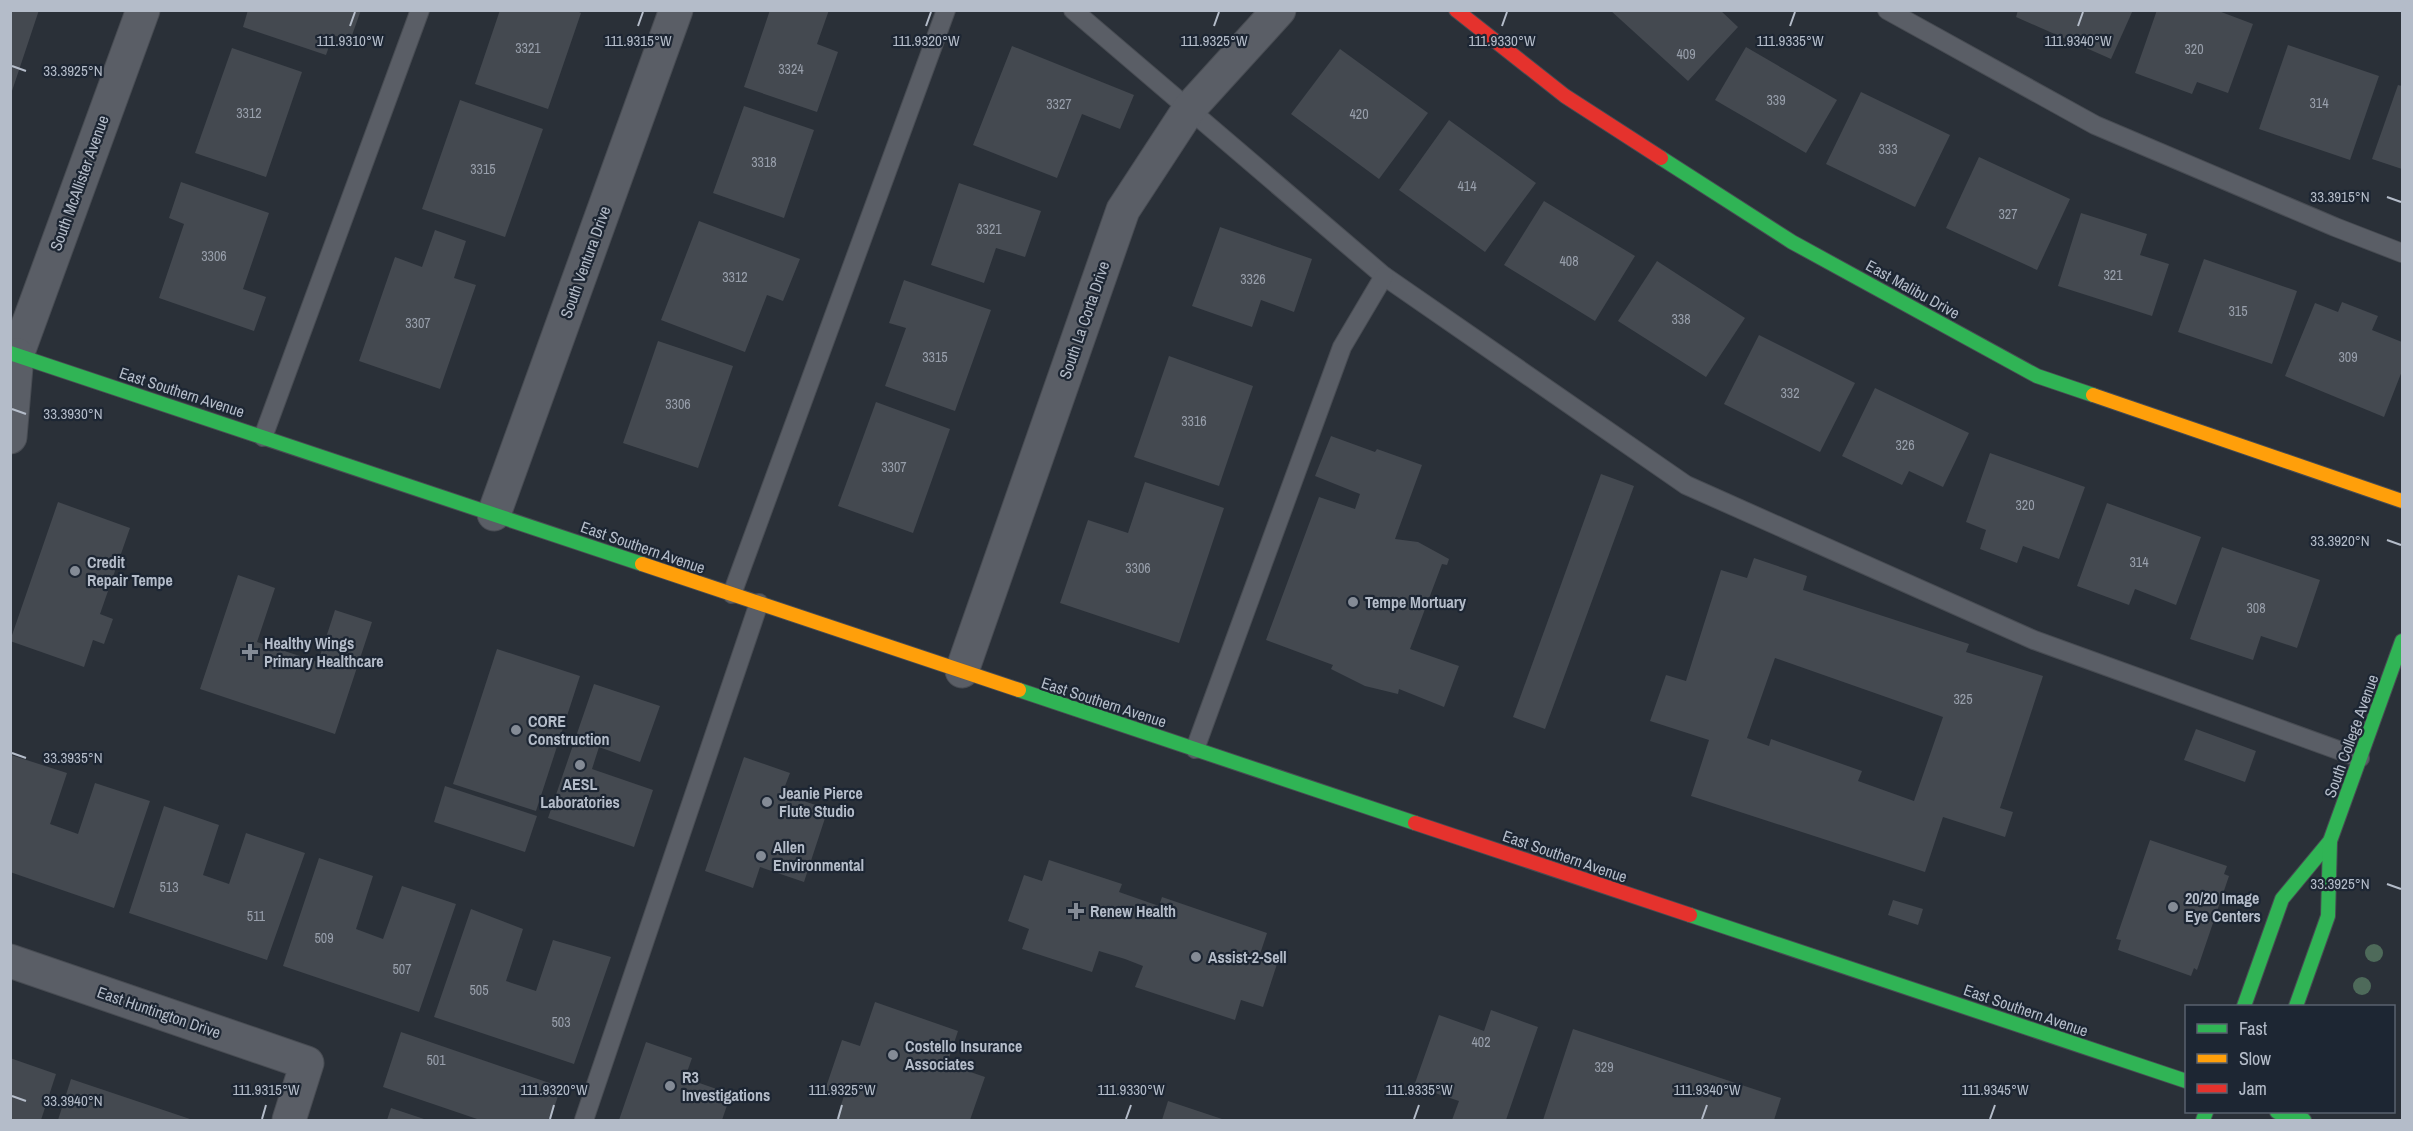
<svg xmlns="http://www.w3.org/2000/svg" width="2413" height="1131" viewBox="0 0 2413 1131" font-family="'Archivo Narrow',sans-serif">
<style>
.building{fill:#444950;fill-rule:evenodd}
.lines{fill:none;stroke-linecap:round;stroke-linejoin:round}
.lane-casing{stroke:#484c53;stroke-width:20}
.street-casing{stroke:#484c53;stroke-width:35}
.fast-casing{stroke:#484c53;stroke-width:16}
.slow-casing{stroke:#484c53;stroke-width:16}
.jam-casing{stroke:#484c53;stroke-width:16}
.lane{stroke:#5a5e66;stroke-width:18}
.street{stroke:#5a5e66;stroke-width:33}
.fast{stroke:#30b455;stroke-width:14}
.slow{stroke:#ff9f0a;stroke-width:14}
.jam{stroke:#e5322d;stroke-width:14}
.tree{fill:#4e6a5a}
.ticks{fill:none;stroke:#b4bcc9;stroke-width:2}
.poi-dot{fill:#848b96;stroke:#1d2633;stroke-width:2}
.labels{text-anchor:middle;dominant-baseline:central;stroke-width:4.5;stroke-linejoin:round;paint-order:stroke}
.number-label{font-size:14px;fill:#989fab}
.street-label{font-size:16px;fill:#b4bcc9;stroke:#1d2633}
.poi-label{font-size:16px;font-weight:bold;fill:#b4bcc9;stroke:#1d2633;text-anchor:start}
.ticks-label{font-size:15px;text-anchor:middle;fill:#b4bcc9;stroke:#1d2633;stroke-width:4.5;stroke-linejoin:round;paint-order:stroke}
</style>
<rect width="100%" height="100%" fill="#2a3038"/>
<g class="building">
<polygon points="10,10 39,10 11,94 10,94"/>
<polygon points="248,10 361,10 350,41 333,35 326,55 243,27"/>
<polygon points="500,10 575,10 581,13 548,109 475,84"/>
<polygon points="770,10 829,10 817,44 838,52 817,112 744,87"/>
<polygon points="1610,10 1720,10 1738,27 1688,81"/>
<polygon points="2018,10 2133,10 2111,59 2016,17"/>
<polygon points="2157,10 2216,10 2253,24 2228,93 2197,82 2192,94 2135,73"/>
<polygon points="2288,45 2379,76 2350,160 2259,129"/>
<polygon points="1012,46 1134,95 1120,129 1082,114 1057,178 973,145"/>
<polygon points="1746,47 1837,100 1806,153 1715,100"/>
<polygon points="232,48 302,72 266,177 195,153"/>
<polygon points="1340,49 1428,113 1379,179 1291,114"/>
<polygon points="2398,85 2402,86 2402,169 2372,159"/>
<polygon points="1861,92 1950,135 1915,207 1826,164"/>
<polygon points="460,100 543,129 505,237 422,209"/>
<polygon points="744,106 814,130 784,218 713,193"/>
<polygon points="1449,120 1536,183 1485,252 1399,190"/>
<polygon points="1979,157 2070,199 2037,270 1946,228"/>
<polygon points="181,182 269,213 243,289 266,297 254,331 159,298 184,224 169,218"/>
<polygon points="959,183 1041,211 1025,257 996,248 984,283 931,265"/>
<polygon points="1544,201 1635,256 1595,321 1504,265"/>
<polygon points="2081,213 2147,234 2140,255 2169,264 2152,316 2058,286"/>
<polygon points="699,221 800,259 783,301 767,295 745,352 661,320"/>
<polygon points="1220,227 1312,259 1294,312 1261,300 1252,327 1192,306"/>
<polygon points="435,230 466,241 454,278 476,285 440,389 359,361 395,257 422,267"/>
<polygon points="2204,259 2297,291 2272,364 2178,332"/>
<polygon points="1657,261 1745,318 1706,377 1618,321"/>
<polygon points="904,280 991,310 955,411 885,386 906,328 889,323"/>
<polygon points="2342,302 2378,316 2372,330 2402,342 2402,371 2384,417 2285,376 2315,303 2338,312"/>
<polygon points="1759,335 1855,383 1820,452 1724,404"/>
<polygon points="658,341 733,366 698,468 623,443"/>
<polygon points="1169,356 1253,386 1219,486 1134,457"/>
<polygon points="1875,388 1969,433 1943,487 1909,471 1902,485 1842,456"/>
<polygon points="876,402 950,429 913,533 838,506"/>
<polygon points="1331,436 1375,452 1377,449 1422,465 1395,539 1418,542 1449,559 1447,565 1442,564 1410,649 1459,666 1444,707 1399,689 1398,694 1365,686 1331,669 1333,665 1266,640 1319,497 1355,509 1360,494 1315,476"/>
<polygon points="1990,453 2085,487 2059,559 2023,546 2017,563 1980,549 1986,530 1966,522"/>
<polygon points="1601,474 1634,486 1545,729 1513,717"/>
<polygon points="1145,482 1224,508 1179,643 1060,603 1088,520 1128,533"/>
<polygon points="58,502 130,528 100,614 113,619 104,644 93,640 84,667 10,641"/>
<polygon points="2107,503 2201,537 2176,605 2135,589 2129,605 2077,586"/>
<polygon points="2222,547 2320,580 2297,648 2261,636 2253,660 2190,639"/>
<path d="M1754,558L1807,576L1803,590L1969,644L1966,652L2043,676L2000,808L2013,812L2005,837L1943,817L1925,872L1691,796L1709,740L1650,721L1666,675L1686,681L1721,570L1747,578ZM1775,658L1943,717L1914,801L1858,781L1862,771L1771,739L1769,746L1747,738Z"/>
<polygon points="238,575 275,588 257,642 318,662 335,610 372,622 335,734 200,689"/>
<polygon points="497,649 580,676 536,811 453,784"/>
<polygon points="594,684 660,706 640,762 599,747 592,769 653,790 634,847 548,818"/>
<polygon points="2196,729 2256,751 2245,782 2184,760"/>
<polygon points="11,755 67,773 50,824 78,834 95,783 150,801 114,908 10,872"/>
<polygon points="744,757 790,773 782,794 828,809 804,882 760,867 753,888 705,871"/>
<polygon points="445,786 537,816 525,852 434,822"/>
<polygon points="164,806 219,825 203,875 229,884 246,833 305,853 267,960 129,913"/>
<polygon points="2150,840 2227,866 2224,874 2229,876 2197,970 2194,968 2191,976 2118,950 2121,940 2116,939"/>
<polygon points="319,858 373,876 356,929 383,939 402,886 456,904 419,1012 283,966"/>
<polygon points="1049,860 1122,884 1119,892 1159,906 1162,897 1267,933 1260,954 1278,961 1263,1007 1241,1000 1235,1020 1135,987 1143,966 1125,959 1099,951 1092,972 1022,949 1029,929 1008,921 1024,875 1042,881"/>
<polygon points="1893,900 1923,909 1918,925 1888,915"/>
<polygon points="471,909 523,929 506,981 536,991 553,940 611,957 574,1064 434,1017"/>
<polygon points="875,1002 958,1031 947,1064 985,1077 970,1120 836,1120 844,1096 825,1090 842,1040 860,1046"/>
<polygon points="1491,1010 1538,1027 1518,1085 1506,1120 1452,1120 1459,1101 1414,1086 1439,1015 1484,1031"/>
<polygon points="1573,1029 1781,1098 1774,1120 1543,1120"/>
<polygon points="401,1032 561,1087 550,1120 480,1120 383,1087"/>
<polygon points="646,1042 692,1058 685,1078 731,1094 722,1120 619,1120"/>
<polygon points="10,1058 56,1074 41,1120 10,1120"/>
<polygon points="71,1079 193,1120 58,1120"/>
<polygon points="1168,1101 1225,1120 1162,1120"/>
<polygon points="391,1108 427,1120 387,1120"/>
</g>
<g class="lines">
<defs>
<g id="lane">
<polyline points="1073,10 1384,276 1686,485 2034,640 2360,758"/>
<polyline points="1887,10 2095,125 2335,227 2402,253"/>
<polyline points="263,437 420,10"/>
<polyline points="732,594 946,10"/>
<polyline points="1195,749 1342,347 1384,276"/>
<polyline points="584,1120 759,603"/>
</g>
<g id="street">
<polyline points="10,363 17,355 143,10"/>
<polyline points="10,437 17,355"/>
<polyline points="494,514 676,10"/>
<polyline points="962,671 1123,210 1189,109 1279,10"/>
<polyline points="10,961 307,1063 289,1120"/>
</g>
<g id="fast">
<polyline points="1661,158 1792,242 2037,376 2093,395"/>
<polyline points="10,353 642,564"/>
<polyline points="1019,690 1415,823"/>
<polyline points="1690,915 2186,1081"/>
<polyline points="2244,1006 2282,899 2330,841 2402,641"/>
<polyline points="2296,1006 2328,916 2330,841"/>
<polyline points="2277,1112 2304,1120"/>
<polyline points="2203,1120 2206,1112"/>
</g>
<g id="slow">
<polyline points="2093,395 2402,501"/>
<polyline points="642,564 1019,690"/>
</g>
<g id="jam">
<polyline points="1456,10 1565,96 1661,158"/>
<polyline points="1415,823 1690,915"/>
</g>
</defs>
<use href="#lane" class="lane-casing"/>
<use href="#street" class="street-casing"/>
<use href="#fast" class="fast-casing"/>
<use href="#slow" class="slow-casing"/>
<use href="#jam" class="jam-casing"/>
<use href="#lane" class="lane"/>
<use href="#street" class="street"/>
<use href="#fast" class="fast"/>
<use href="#slow" class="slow"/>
<use href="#jam" class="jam"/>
</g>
<g class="tree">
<circle cx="2374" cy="953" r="9"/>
<circle cx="2362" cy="986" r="9"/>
</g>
<path class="ticks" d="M350,26L355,12M638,26L643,12M926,26L931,12M1214,26L1219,12M1502,26L1507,12M1790,26L1795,12M2078,26L2083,12M12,66L26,71M2387,197L2401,202M12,409L26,414M2387,540L2401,545M12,753L26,758M2387,884L2401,889M12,1096L26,1101M262,1119L266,1105M550,1119L554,1105M838,1119L842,1105M1126,1119L1131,1105M1414,1119L1419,1105M1702,1119L1707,1105M1990,1119L1995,1105"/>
<g class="poi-dot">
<circle cx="75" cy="571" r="6"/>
<circle cx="1353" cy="602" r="6"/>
<path d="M247 643h6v6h6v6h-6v6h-6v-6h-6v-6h6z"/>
<circle cx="516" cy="730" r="6"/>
<circle cx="580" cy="765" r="6"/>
<circle cx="767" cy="802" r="6"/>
<circle cx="761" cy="856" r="6"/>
<circle cx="2173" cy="907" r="6"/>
<path d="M1073 902h6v6h6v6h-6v6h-6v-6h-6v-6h6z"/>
<circle cx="1196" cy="957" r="6"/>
<circle cx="893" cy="1055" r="6"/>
<circle cx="670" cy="1086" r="6"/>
</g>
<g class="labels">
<g class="number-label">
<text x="528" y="48">3321</text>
<text x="2194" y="49">320</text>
<text x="1686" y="54">409</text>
<text x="791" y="69">3324</text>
<text x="1776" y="100">339</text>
<text x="2319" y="103">314</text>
<text x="1059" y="104">3327</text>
<text x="249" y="113">3312</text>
<text x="1359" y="114">420</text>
<text x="1888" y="149">333</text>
<text x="764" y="162">3318</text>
<text x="483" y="169">3315</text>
<text x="1467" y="186">414</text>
<text x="2008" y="214">327</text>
<text x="989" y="229">3321</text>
<text x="214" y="256">3306</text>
<text x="1569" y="261">408</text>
<text x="2113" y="275">321</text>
<text x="735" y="277">3312</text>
<text x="1253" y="279">3326</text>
<text x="2238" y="311">315</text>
<text x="1681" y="319">338</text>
<text x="418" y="323">3307</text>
<text x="935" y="357">3315</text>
<text x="2348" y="357">309</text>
<text x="1790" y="393">332</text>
<text x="678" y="404">3306</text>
<text x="1194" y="421">3316</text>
<text x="1905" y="445">326</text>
<text x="894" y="467">3307</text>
<text x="2025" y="505">320</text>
<text x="2139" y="562">314</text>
<text x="1138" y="568">3306</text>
<text x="2256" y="608">308</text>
<text x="1963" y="699">325</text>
<text x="169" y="887">513</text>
<text x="256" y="916">511</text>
<text x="324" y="938">509</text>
<text x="402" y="969">507</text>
<text x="479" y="990">505</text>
<text x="561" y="1022">503</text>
<text x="1481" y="1042">402</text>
<text x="436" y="1060">501</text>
<text x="1604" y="1067">329</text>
</g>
<g class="street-label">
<text transform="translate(79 183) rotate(-70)">South McAllister Avenue</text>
<text transform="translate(585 262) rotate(-70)">South Ventura Drive</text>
<text transform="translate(1913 289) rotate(29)">East Malibu Drive</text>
<text transform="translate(1084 320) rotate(-71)">South La Corta Drive</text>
<text transform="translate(182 392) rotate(18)">East Southern Avenue</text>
<text transform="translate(643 547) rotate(19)">East Southern Avenue</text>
<text transform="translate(1104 702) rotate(18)">East Southern Avenue</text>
<text transform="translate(2351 736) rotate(-70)">South College Avenue</text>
<text transform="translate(1565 856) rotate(19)">East Southern Avenue</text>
<text transform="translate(2026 1010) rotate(19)">East Southern Avenue</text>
<text transform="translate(159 1012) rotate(19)">East Huntington Drive</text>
</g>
<g class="poi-label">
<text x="87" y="562">Credit<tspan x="87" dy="18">Repair Tempe</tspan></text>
<text x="1365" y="602">Tempe Mortuary</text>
<text x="264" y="643">Healthy Wings<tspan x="264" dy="18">Primary Healthcare</tspan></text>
<text x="528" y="721">CORE<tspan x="528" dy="18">Construction</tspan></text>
<text x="580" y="784" text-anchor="middle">AESL<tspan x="580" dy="18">Laboratories</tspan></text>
<text x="779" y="793">Jeanie Pierce<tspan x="779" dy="18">Flute Studio</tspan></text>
<text x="773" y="847">Allen<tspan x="773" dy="18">Environmental</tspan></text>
<text x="2185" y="898">20/20 Image<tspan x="2185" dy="18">Eye Centers</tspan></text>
<text x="1090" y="911">Renew Health</text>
<text x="1208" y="957">Assist-2-Sell</text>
<text x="905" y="1046">Costello Insurance<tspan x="905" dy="18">Associates</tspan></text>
<text x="682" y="1077">R3<tspan x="682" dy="18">Investigations</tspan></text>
</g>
</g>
<g class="ticks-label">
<text x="350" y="46">111.9310°W</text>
<text x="638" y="46">111.9315°W</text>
<text x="926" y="46">111.9320°W</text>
<text x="1214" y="46">111.9325°W</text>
<text x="1502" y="46">111.9330°W</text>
<text x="1790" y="46">111.9335°W</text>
<text x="2078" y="46">111.9340°W</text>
<text x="73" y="76">33.3925°N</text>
<text x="2340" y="202">33.3915°N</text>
<text x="73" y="419">33.3930°N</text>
<text x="2340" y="546">33.3920°N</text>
<text x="73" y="763">33.3935°N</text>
<text x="2340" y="889">33.3925°N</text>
<text x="266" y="1095">111.9315°W</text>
<text x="554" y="1095">111.9320°W</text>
<text x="842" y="1095">111.9325°W</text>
<text x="1131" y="1095">111.9330°W</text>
<text x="1419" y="1095">111.9335°W</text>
<text x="1707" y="1095">111.9340°W</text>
<text x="1995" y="1095">111.9345°W</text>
<text x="73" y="1106">33.3940°N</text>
</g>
<rect width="2413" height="1131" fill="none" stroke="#b4bcc9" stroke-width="24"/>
<rect x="2185" y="1005" width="210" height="108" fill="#1d2633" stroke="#59626f" stroke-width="1.5"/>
<rect x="2197" y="1024" width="30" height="9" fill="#30b455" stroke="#59626f" stroke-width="1.5"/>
<text x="2239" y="1035" font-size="18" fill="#b4bcc9">Fast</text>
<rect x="2197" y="1054" width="30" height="9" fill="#ff9f0a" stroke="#59626f" stroke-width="1.5"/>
<text x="2239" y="1065" font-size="18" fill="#b4bcc9">Slow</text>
<rect x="2197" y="1084" width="30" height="9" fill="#e5322d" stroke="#59626f" stroke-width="1.5"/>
<text x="2239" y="1095" font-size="18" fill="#b4bcc9">Jam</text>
</svg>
